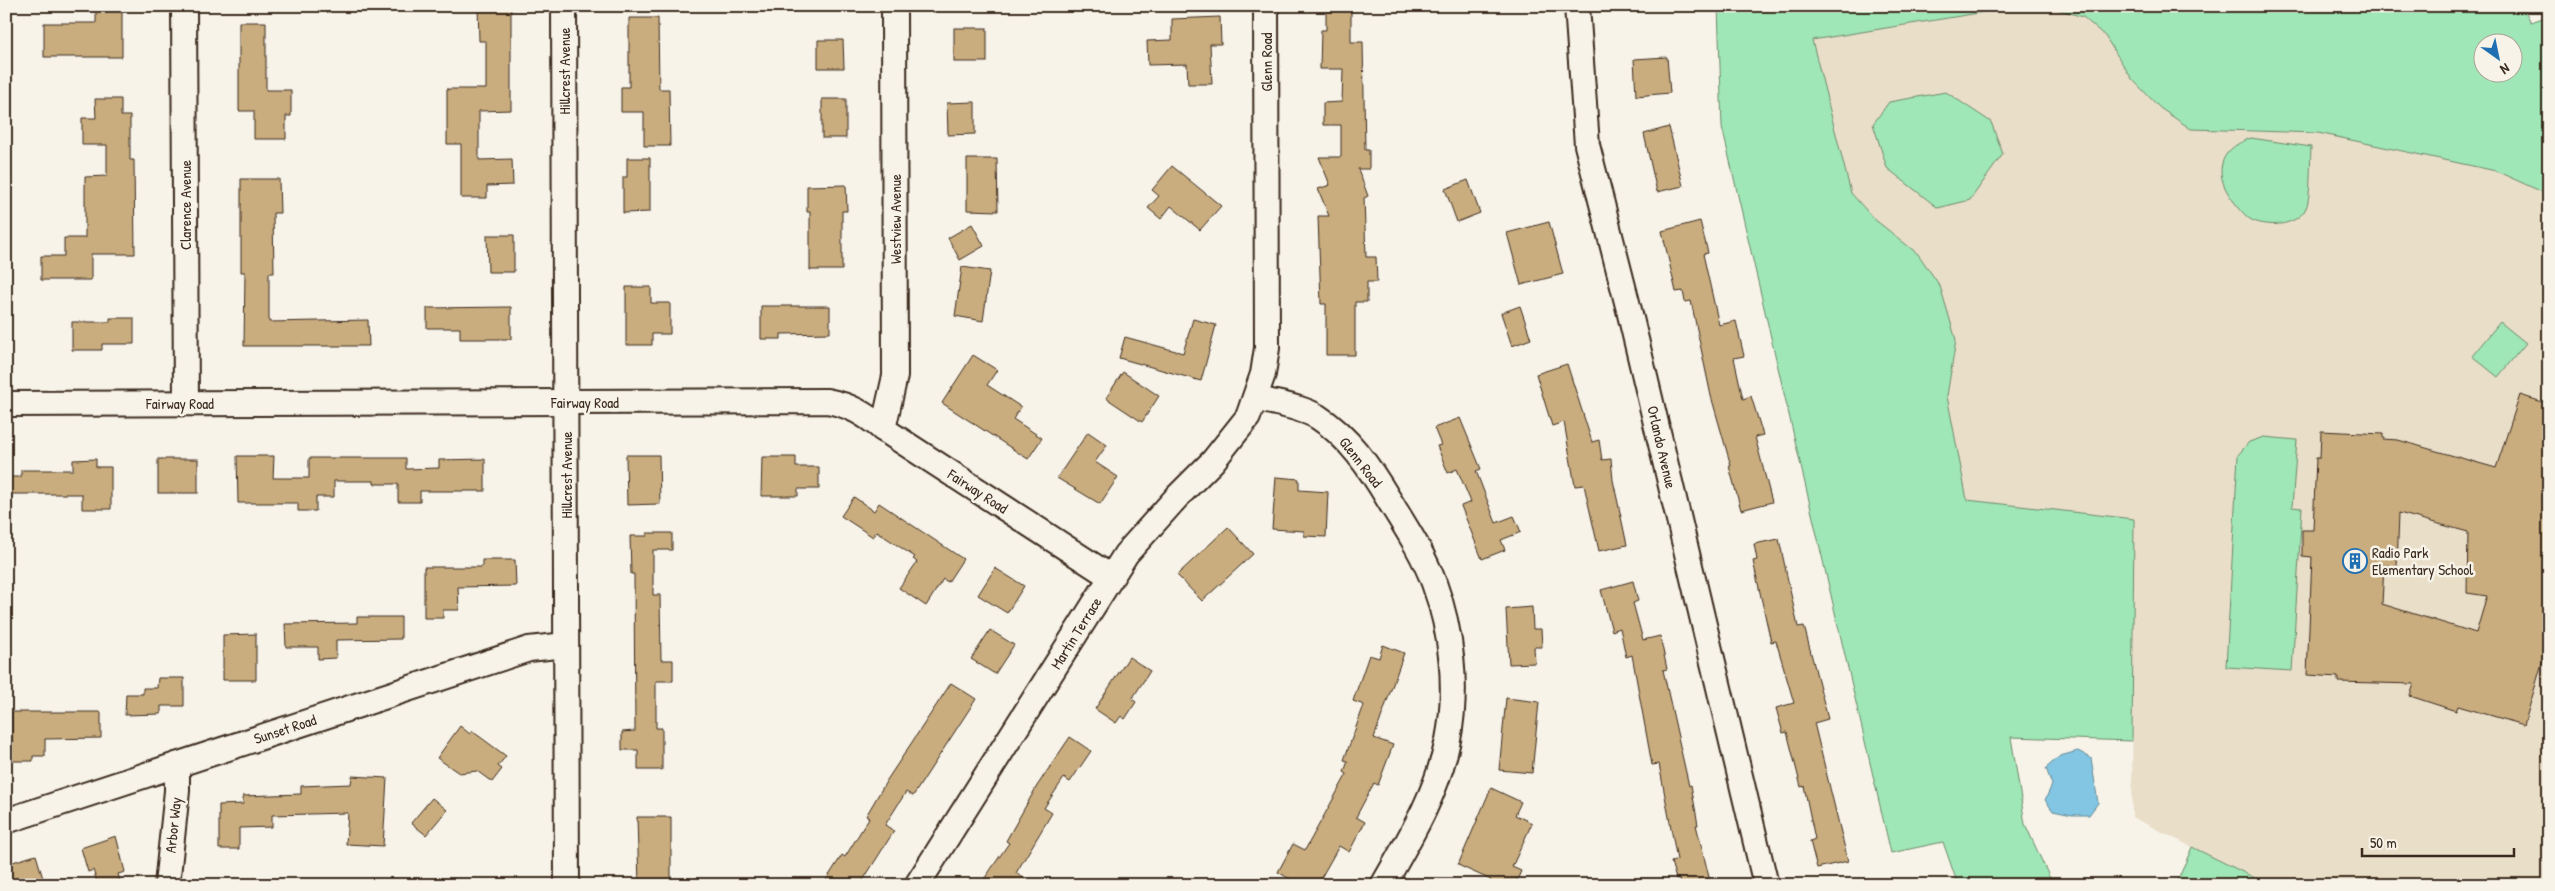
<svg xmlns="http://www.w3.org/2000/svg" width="2555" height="891" viewBox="0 0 2555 891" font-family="'Patrick Hand',sans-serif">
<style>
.built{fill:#e9dec8}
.green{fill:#9fe7b6;stroke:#6d886a;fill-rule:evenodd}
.water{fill:#82c6e3;stroke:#668894}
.building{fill:#c9ad7f;stroke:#3b2a1e;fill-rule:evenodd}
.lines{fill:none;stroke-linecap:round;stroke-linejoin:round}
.minor-casing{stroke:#3b2a1e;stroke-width:28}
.minor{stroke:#f7f3e8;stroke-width:24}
.labels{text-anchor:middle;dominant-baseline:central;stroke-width:5;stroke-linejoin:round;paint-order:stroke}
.street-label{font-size:15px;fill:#3b2a1e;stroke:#f7f3e8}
.poi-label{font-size:15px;fill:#3b2a1e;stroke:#f7f3e8;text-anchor:start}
</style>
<rect width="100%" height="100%" fill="#f7f3e8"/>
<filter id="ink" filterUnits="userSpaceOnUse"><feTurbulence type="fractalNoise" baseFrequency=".02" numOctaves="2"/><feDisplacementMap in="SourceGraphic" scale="10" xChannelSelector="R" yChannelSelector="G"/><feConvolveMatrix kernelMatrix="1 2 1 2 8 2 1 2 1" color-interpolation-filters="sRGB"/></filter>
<g filter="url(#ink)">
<polygon class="built" points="2022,6 2054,8 2083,17 2105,36 2132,79 2160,108 2232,131 2318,133 2496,171 2549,195 2549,885 2268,885 2132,817 2134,519 1967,500 1947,396 1956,340 1940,286 1918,254 1873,218 1851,193 1812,40"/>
<g class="green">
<path d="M1718,6H2522L2531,22L2549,16V195L2496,171L2318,133L2191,129L2160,108L2132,79L2105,36L2083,17L2054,8L2022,6L1812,40L1851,193L1873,218L1918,254L1940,286L1956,340L1947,396L1967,500L2134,519L2132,741L2011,737L2025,824L2053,885H1958L1943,842L1891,853L1722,127ZM2512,42V72H2482V42Z"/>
<polygon points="1946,92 1991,122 2003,154 1970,200 1938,208 1887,168 1873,124 1889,102"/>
<path d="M2251,138L2311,147C2310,160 2311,198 2306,208C2298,225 2271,228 2254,221C2247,219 2240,209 2235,203C2213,176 2216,150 2251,138Z"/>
<polygon points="2500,322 2526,343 2498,377 2472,356"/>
<polygon points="2264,437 2297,440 2292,507 2302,508 2292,671 2226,667 2238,455 2249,442"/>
<polygon points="2192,847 2269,885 2176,885"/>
</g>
<polygon class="water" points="2078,751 2091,758 2098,803 2089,815 2072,815 2053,811 2045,800 2052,785 2046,768 2060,756"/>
<g class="building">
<polygon points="96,6 122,6 122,57 44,57 44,23 96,23"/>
<polygon points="478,6 511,6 511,110 479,111 479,160 512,159 513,185 487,186 487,198 461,198 461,144 447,144 447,89 486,89 486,41 479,41"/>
<polygon points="1326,11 1351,11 1351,42 1363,42 1365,150 1369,150 1369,169 1358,169 1368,196 1364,198 1366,257 1376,257 1377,282 1367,282 1367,302 1355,302 1355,355 1326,355 1326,304 1321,304 1318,216 1329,216 1318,189 1330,185 1319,157 1341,157 1341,125 1323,125 1323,103 1342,102 1343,69 1320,69 1321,30 1326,30"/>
<polygon points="1220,17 1221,44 1210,44 1212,84 1188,84 1187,64 1148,65 1147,41 1172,40 1172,19"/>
<polygon points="629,18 658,18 659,89 669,89 670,146 644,146 644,112 621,112 621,87 629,87"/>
<polygon points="239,22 266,22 266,90 291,90 291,116 286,116 286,139 254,139 254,111 239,111"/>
<rect x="954" y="28" width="33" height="34"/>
<polygon points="818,40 843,40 844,68 818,68"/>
<polygon points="1667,57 1670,93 1636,96 1634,59"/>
<polygon points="95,99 121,99 121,116 130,116 130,160 134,160 135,254 91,254 91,280 41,280 41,256 64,256 64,238 85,238 85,177 107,176 107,145 82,145 82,118 96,118"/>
<rect x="822" y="99" width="24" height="39"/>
<polygon points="975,102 975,134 948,135 947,103"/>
<polygon points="1669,127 1683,186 1657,192 1644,134"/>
<polygon points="627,158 650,158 650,212 623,213 623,177 627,177"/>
<polygon points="967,159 997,159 998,211 967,210"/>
<polygon points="1172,166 1221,206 1200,230 1171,206 1161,219 1148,208 1159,196 1152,190"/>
<polygon points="241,179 279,179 280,213 273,213 274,273 269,273 269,322 368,320 369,346 244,346 245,272 241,272"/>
<polygon points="1468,180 1480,213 1457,222 1445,189"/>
<polygon points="846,185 847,211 842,211 842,270 810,270 810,212 807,212 807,186"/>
<polygon points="1700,221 1708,253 1703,254 1719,325 1736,321 1744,356 1734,358 1743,399 1751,396 1763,435 1755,437 1772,502 1741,510 1729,466 1731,466 1711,396 1691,301 1685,302 1683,291 1676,292 1662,231"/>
<polygon points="1549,222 1563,274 1521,285 1507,233"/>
<polygon points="972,224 984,246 960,260 948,238"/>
<polygon points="487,235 514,235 514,272 488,272"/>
<polygon points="962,267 990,271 983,321 955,316"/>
<polygon points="626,287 651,287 651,303 670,303 670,334 652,334 652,345 626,345"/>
<polygon points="761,306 830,306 830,333 781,334 781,339 761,339"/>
<polygon points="1520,306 1531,339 1512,346 1501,313"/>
<polygon points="511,307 511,339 460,339 460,328 427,328 427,308"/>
<polygon points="110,318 134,318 134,344 102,344 102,350 72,350 72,322 110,322"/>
<polygon points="1193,319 1216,325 1201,381 1119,358 1125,337 1183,353"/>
<polygon points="973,355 997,370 987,385 1021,407 1013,419 1042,438 1028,459 942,403"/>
<polygon points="1567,364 1592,442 1599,440 1602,460 1611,459 1613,480 1627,545 1599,551 1584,485 1575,486 1564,422 1552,426 1536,374"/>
<polygon points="1123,372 1159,396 1142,422 1106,398"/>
<path d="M2520,395L2549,404V639L2524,725L2458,706L2456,711L2410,696L2414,684L2338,682V677L2307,675L2312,557L2302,556V530H2313L2316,458H2320L2321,431L2383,434V439L2398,440L2496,468ZM2399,513L2468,532L2467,593L2487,596L2476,633L2382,604L2384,565L2397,567Z"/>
<polygon points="1460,418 1481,469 1476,471 1496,523 1514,516 1521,532 1501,540 1505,550 1482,559 1461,506 1471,502 1457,469 1448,473 1437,446 1441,445 1434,428"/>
<polygon points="1088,432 1107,445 1095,462 1118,477 1100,504 1057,478"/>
<polygon points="626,455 659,455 660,504 627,505"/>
<polygon points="237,456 274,456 273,478 309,478 309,458 406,458 406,469 439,468 439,460 485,459 485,491 420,491 420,502 398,502 398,484 374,484 374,481 334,481 334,497 316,497 316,511 298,511 298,503 238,503"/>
<polygon points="762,457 796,457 796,467 819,467 819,489 798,489 798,496 761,496"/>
<polygon points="96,459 96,467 111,467 111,509 82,509 82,494 6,494 6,477 21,477 21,470 73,470 73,460"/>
<rect x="158" y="459" width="40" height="34"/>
<polygon points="1276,477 1299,479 1299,490 1328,492 1326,537 1304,536 1304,531 1272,529"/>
<polygon points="854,497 874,511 879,503 963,559 948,582 943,579 926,606 899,588 917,562 913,559 915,557 876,531 873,537 841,516"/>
<polygon points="1228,527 1253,554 1202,601 1177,575"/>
<polygon points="647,533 672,533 672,550 653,550 653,595 660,595 661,660 673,660 673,681 656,681 656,728 662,728 662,770 638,770 638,750 622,750 622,732 635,731 634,574 631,574 630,536 647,536"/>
<polygon points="1779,539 1798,627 1804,626 1828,719 1814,723 1848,861 1817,868 1810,841 1815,839 1804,786 1801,787 1787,732 1783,733 1776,708 1794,703 1776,641 1771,642 1753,561 1757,560 1754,544"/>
<polygon points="482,560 515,560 516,586 458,587 459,610 443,610 443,618 424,618 424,567 482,567"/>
<polygon points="995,568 1024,586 1007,613 978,595"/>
<polygon points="1633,581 1638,601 1633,603 1643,640 1660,636 1667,669 1663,670 1689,786 1691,785 1698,825 1696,825 1711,885 1680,885 1679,878 1676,879 1671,862 1677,860 1659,764 1652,765 1632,655 1626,657 1620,628 1612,631 1601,590"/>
<polygon points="1532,607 1533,629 1541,629 1542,647 1534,647 1535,663 1509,664 1506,609"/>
<polygon points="357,617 401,617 401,639 336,640 336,658 318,659 318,647 286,647 285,624 357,623"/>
<polygon points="990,630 1014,645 995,674 971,659"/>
<polygon points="256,634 256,680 223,680 223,635"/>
<polygon points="1383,645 1404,653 1374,738 1393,745 1378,785 1374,783 1356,817 1365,822 1349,852 1339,846 1317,885 1287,885 1290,879 1278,872 1293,844 1305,850 1347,774 1344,772 1348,761 1344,760 1364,705 1353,701 1369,655 1379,658"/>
<polygon points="1129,657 1150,671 1132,699 1136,702 1125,719 1121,716 1116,723 1095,709"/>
<polygon points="158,678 184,678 184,706 161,706 161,714 125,715 126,694 143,694 143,688 157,688"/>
<polygon points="951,683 976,699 913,796 906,792 885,825 894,831 860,885 823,885 842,855 845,857 869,818 866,816 887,780"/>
<polygon points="1506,698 1539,702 1532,773 1499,770"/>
<polygon points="12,712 101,712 101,738 45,739 45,756 33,756 33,761 12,761"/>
<polygon points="460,726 470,734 472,731 506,756 498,766 502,769 492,782 477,771 459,773 437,758"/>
<polygon points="1070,737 1091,751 1070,782 1064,778 1044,808 1052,813 1016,873 1034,885 980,885 1009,843 1006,841 1037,786"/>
<polygon points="352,776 387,778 383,846 346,844 348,813 272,815 272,827 239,828 239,849 219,849 219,805 243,804 243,796 301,794 301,786 351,784"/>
<polygon points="1491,788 1521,802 1515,815 1532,823 1512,867 1521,871 1515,885 1488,885 1491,880 1458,865"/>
<polygon points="432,798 447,810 426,835 411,823"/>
<polygon points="637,817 671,817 671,885 639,885"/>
<polygon points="116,836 125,872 118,874 120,881 98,885 93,870 88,872 81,848"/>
<polygon points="36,855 45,885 6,885 6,864"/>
</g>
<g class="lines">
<defs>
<g id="minor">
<polyline points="184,6 186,403"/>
<polyline points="564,6 567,885"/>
<polyline points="1577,6 1587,145 1629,310 1766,885"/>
<path d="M1256,398C1275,404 1300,406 1318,417C1349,437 1370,468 1389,500C1405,526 1423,553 1434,583C1452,632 1458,689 1448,740C1437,794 1410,838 1383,885"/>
<path d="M6,404L827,401C850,405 865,414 883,429L1111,577"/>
<polyline points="883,429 895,376 894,6"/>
<polyline points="6,821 529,649 566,645"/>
<polyline points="167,885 177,791 177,765"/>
<polyline points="917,885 1126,554 1177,497 1213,461 1248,417 1263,374 1267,348 1266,6"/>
</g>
</defs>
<use href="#minor" class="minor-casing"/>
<use href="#minor" class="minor"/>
</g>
</g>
<defs>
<symbol id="building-ring" viewBox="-11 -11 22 22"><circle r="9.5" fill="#f7f3e8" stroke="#1f6fb2" stroke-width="1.5"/><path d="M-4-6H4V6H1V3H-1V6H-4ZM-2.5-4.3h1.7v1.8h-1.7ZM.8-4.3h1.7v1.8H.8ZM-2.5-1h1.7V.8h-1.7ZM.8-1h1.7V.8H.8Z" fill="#1f6fb2"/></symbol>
</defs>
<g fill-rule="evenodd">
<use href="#building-ring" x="2341" y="547" width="28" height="28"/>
</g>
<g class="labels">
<g class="street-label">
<text transform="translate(1266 62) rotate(-90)">Glenn Road</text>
<text transform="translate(564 71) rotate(-90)">Hillcrest Avenue</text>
<text transform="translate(185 205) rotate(-90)">Clarence Avenue</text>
<text transform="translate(895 219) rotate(-90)">Westview Avenue</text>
<text x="585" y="402">Fairway Road</text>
<text x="180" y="403">Fairway Road</text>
<text transform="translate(1662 447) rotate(77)">Orlando Avenue</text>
<text transform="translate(1361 462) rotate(52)">Glenn Road</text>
<text transform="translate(566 475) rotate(-90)">Hillcrest Avenue</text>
<text transform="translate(978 491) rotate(33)">Fairway Road</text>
<text transform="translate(1076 633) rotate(-58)">Martin Terrace</text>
<text transform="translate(285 729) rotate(-18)">Sunset Road</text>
<text transform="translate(173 825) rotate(-84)">Arbor Way</text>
</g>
<g class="poi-label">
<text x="2372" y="552">Radio Park<tspan x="2372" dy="17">Elementary School</tspan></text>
</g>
</g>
<rect width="2555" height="891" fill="none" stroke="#f7f3e8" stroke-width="25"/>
<rect x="12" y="12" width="2530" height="866" fill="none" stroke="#3b2a1e" stroke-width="2" filter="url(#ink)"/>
<g transform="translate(2498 58) rotate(147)"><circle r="24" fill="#f7f3e8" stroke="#aca397"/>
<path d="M0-4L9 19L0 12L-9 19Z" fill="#1f6fb2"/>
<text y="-8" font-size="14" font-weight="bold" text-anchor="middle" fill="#3b2a1e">N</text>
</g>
<path d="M2362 848v8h152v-8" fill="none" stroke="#3b2a1e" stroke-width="2.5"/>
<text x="2370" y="848" font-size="15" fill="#3b2a1e" stroke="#f7f3e8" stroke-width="4" paint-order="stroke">50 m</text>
</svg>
